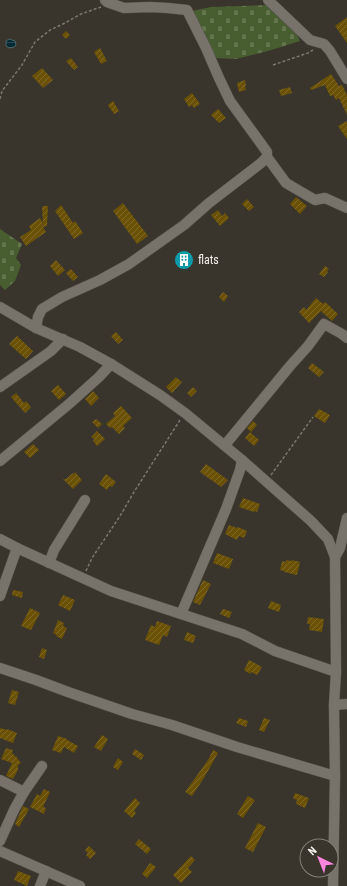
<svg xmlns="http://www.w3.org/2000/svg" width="347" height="886" viewBox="0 0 347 886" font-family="'Roboto Condensed',sans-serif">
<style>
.cemetery{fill:url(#cemetery-stones)}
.water{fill:url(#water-rules);stroke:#4c666b}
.building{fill:url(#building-hatch)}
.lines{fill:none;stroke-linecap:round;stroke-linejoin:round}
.minor-casing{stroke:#57544e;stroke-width:11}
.path{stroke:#7a7770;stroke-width:1.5;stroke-dasharray:3 2;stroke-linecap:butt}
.minor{stroke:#77736a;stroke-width:10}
.labels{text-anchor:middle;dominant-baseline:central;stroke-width:3.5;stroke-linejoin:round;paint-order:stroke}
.poi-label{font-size:12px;fill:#f3f1ec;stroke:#39352d;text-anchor:start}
</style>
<defs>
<pattern id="cemetery-stones" width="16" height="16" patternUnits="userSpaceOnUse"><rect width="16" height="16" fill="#485e30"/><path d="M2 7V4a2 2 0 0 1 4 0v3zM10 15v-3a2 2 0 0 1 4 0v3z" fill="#63764e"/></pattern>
<pattern id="water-rules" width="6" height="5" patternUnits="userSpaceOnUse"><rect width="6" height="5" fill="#042a34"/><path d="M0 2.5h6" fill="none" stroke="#294952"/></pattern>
<pattern id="building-hatch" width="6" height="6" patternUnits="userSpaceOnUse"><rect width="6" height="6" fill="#6a5105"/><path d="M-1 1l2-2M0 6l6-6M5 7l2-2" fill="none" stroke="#806a2a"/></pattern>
</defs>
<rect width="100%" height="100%" fill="#39352d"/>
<g class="cemetery">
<polygon points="269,5 294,29 300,41 268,51 236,59 216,58 192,11 211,7"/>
<polygon points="0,229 22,244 16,258 21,265 15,281 5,290 0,285"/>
</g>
<polygon class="water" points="9,39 15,41 16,45 14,47 9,48 6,46 6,41"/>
<g class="building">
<polygon points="347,17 347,43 335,26"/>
<polygon points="66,31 70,35 66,39 62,35"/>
<polygon points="100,48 107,61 101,64 94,52"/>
<polygon points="71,58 78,67 74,70 66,61"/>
<polygon points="42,68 53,80 43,88 32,76"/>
<polygon points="331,74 339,86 342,85 347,95 347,115 339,98 336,100 333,95 330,96 325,85 311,90 310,88"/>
<polygon points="245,80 246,86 245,86 246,90 239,92 237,83"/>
<polygon points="290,87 292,93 281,96 279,90"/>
<polygon points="192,93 200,104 194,108 192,105 189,107 184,99"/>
<polygon points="113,101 119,111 114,114 108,105"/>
<polygon points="218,109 226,118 219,123 211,115"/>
<polygon points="347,121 347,139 338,126"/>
<polygon points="296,197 307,206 300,214 290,204"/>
<polygon points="247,199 254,207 249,211 242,204"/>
<polygon points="123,203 148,236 137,244 113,211"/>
<polygon points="61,205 73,223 75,221 83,233 74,239 55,211"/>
<polygon points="43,206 48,206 47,226 43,227 46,232 26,246 20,237 31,230 29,226 40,218 43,223 42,208"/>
<polygon points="218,210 222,216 225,213 229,218 220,226 211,215"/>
<polygon points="56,260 65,270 58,276 50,266"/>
<polygon points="325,266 329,269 327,271 328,272 324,277 319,274"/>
<polygon points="71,269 78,277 73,281 66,273"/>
<polygon points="223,292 228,296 224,302 219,297"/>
<polygon points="316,298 323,304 325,302 338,314 332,321 321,311 309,323 299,312 304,307 306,310"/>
<polygon points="116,332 123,340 118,344 111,336"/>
<polygon points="17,336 33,351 26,359 9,344"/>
<polygon points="312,363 324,372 319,377 308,368"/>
<polygon points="176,377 182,382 172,393 166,387"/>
<polygon points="58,385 66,394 59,400 51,391"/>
<polygon points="193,387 197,391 191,397 187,393"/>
<polygon points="93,391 99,398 91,406 85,399"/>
<polygon points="16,393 24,403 26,401 31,407 25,413 11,397"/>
<polygon points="121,406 132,418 123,426 125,428 119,434 112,427 110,428 106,424 115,416 113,413"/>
<polygon points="319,409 330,415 325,423 314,416"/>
<polygon points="96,419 102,424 98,428 92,422"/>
<polygon points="253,421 257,425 251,432 247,428"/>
<polygon points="97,431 105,439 97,446 93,441 94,439 91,437"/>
<polygon points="250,432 259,440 254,446 245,438"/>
<polygon points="33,444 39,450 30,458 24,452"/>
<polygon points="206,464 228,480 221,487 200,472"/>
<polygon points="75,472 82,480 73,489 63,479 66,479 73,473 74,474"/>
<polygon points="106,474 116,482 112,487 110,486 107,490 99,484"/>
<polygon points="243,498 260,504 257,512 255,511 254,512 239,507"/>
<polygon points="229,525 237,528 238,527 247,531 244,538 239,536 237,540 225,534"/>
<polygon points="217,553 233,559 229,569 213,563"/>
<polygon points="286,560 292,561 292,560 300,562 297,575 284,572 284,571 280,570 282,561 286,562"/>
<polygon points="203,580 211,584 200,605 193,602"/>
<polygon points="13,590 23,592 22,598 12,595"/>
<polygon points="63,595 75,600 70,611 58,605"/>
<polygon points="271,601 281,605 279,612 268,608"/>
<polygon points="30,608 40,613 31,630 21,626"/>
<polygon points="223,609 232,612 229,618 220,614"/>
<polygon points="308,617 324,619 322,632 309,630 310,624 307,624"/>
<polygon points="58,620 64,623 63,626 67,628 62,639 56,636 57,635 53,633"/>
<polygon points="157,621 171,626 167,637 163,635 159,645 145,640 151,625 155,627"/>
<polygon points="187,632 196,636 193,643 184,640"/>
<polygon points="42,648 47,650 44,659 39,657"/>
<polygon points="249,660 262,667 257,675 251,672 250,674 244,670"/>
<polygon points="12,690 19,692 15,705 8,703"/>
<polygon points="239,718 248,721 246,727 236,723"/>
<polygon points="264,718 270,720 264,732 259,730"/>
<polygon points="0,728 7,730 7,729 17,733 13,743 0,738"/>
<polygon points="102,735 108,739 101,751 94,747"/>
<polygon points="58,736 67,739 67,740 78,746 74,753 64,747 61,753 52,750"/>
<polygon points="6,748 13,750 12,753 16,757 16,756 17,758 21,763 18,765 18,770 13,779 6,776 12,763 1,759"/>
<polygon points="135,749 144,755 141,760 132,754"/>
<polygon points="213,750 218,753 204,778 192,796 185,792 208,760"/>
<polygon points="118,758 123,762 118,770 113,767"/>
<polygon points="44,789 50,792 43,807 46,808 44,814 30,807 37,794 40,796"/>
<polygon points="295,793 309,798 305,808 296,804 297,800 293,798"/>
<polygon points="248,796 255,800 243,818 237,814"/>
<polygon points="135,798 140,803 134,811 136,813 132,818 124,811"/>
<polygon points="23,806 29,809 19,827 15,824"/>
<polygon points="258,823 266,827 253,852 245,848"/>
<polygon points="139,839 151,849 147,854 135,844"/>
<polygon points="89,846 96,853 90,859 86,855 88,853 85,850"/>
<polygon points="191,856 195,860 188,868 192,872 181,883 173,875"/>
<polygon points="150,863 156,867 147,878 142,874"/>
<polygon points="18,871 31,876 27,886 14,880"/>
</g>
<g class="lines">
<defs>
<g id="minor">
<polyline points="105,0 107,2 124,8 150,7 168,8 187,10 206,48 219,78 230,101 267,152 267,157 286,183 315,200 325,198 347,208"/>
<polyline points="268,0 310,40 324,44 330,51 347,79"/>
<polyline points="0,307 36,328 80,347 111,364 160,395 185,413 242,460 311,521 328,539 335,557 336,672 334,705 335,776 333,886"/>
<polyline points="36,328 38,317 42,309 62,297 100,280 129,264 184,225 209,203 261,163 267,157"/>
<polyline points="0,387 51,351 63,339"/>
<polyline points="225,445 290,366 308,346 324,324 342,334 347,338"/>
<polyline points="0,461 69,404 99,377 111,364"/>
<polyline points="0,539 17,548 111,591 242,634 275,651 336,672"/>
<polyline points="335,557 340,548 347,518"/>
<polyline points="49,563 54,550 85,500"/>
<polyline points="0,596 17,548"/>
<polyline points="181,614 226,509 240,470 242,460"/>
<polyline points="0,668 36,680 68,692 132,714 172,725 237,747 335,776"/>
<polyline points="334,705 347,704"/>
<polyline points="0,780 24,792"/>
<polyline points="0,841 14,810 24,792 42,766"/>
<polyline points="0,851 80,886"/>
<polyline points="40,886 46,871"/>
</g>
</defs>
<use href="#minor" class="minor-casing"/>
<g class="path">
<polyline points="273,65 308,53 313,50"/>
<polyline points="0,99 2,91 22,65 35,42 50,30 63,24 81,14 101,7"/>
<polyline points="271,475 313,417"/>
<polyline points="86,571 92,558 120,516 134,492 180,420"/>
</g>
<use href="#minor" class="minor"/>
</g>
<defs>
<symbol id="building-disc" viewBox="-11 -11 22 22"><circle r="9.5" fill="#0f9aa8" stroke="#39352d"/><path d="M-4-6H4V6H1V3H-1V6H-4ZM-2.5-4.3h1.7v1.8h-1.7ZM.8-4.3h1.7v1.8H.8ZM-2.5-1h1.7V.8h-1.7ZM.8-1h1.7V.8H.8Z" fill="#fff"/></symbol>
</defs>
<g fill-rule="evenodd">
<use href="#building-disc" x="173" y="249" width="22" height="22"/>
</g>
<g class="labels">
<g class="poi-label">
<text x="198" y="260">flats</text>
</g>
</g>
<g transform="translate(319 858) rotate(317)"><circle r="19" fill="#39352d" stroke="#838079"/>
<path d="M0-3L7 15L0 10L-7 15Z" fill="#ff85df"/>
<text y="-6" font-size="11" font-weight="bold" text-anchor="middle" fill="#f3f1ec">N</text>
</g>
</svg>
